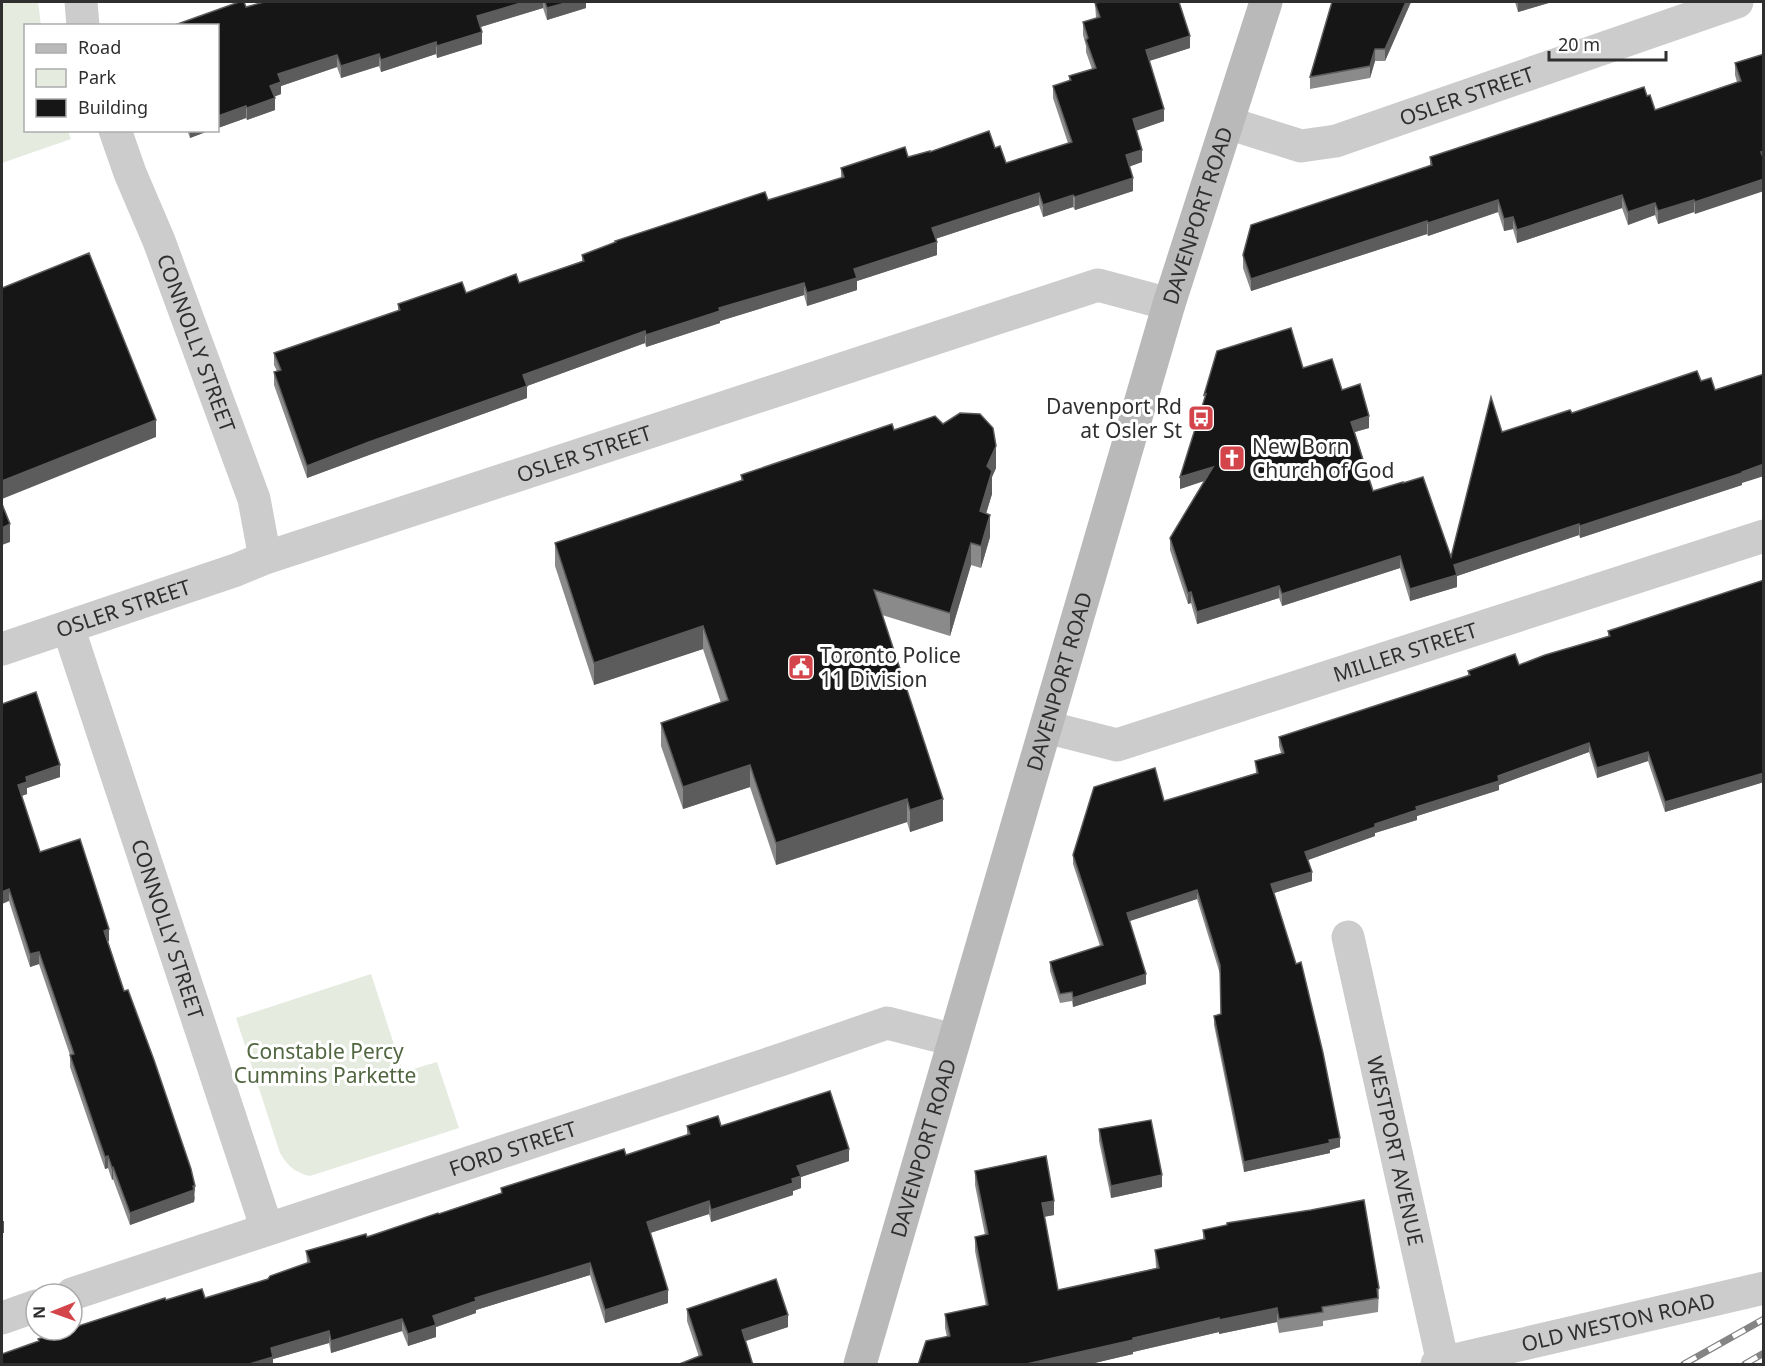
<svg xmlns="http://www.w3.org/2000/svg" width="1765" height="1366" viewBox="0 0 1765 1366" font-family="'Noto Sans',sans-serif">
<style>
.green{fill:#e5ebdf}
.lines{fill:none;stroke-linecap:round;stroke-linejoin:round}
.street{stroke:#ccc;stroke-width:33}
.secondary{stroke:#b9b9b9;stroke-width:33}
.rail-casing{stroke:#848484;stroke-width:7}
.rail{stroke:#fff;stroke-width:4.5;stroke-dasharray:14;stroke-linecap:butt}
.wall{fill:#8a8a8a}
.shaded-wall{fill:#5c5c5c}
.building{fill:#161616;stroke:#5c5c5c;stroke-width:1.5}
.labels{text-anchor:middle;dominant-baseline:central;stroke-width:6;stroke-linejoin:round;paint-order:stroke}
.street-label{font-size:21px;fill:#2f2f2f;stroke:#fff}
.poi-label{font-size:21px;fill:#2f2f2f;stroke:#fff;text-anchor:start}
.park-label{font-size:21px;fill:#526741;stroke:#fff}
</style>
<rect width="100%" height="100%" fill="#fff"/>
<g class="green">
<polygon points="2,2 38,2 41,25 26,26 26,130 68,131 71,139 2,163"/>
<path d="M371,974L403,1072L437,1062L459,1128L310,1176C294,1172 288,1166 280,1153L236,1018Z"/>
</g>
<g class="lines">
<g class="street">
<polyline points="81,2 83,26"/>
<path id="s1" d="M1228,123L1301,146L1336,141L1737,2"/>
<path id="s2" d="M115,130L130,173L159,241L254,499L265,558"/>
<path id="s3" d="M68,627L267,1229"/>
<path id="s4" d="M2,649L236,570L265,558L1098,285L1169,304"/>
<path id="s5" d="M1046,727L1117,745L1764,536"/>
<path id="s6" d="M1348,937L1443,1363"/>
<path id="s7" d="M72,1294L783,1059L887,1023L954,1040"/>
<polyline points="2,1318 36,1306"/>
<path id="s8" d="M1437,1364L1764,1288"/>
</g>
<path class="secondary" id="s9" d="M860,1364L1169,304L1266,2"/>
<defs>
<g id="rail">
<polyline points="1684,1364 1764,1319"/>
<polyline points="1745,1364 1764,1353"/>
</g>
</defs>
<use href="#rail" class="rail-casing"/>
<use href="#rail" class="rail"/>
</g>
<g class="wall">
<polygon points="264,2 586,2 586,8 547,20 543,8 481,27 482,44 437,58 436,54 381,72 379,66 341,78 337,67 281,86 281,94 274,97 275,110 247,120 246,118 218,128 246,7"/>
<polygon points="1332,2 1411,2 1385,61 1375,61 1370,78 1310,89 1310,77"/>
<polygon points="1515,2 1552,2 1518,12"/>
<polygon points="1095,3 1190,48 1149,61 1164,121 1136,130 1142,162 1129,166 1133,191 1075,210 1073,207 1043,217 1039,205 935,239 937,255 857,281 857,290 807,306 804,295 720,321 720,323 646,347 645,343 527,386 527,398 369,455 307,478 274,385 274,372 277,371 274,365 274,353 398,311 398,304 466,293 519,283 582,261 582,255 768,200 841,178 841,168 908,157 930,152 995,148 1006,163 1068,143 1053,98 1053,86 1069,81 1069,76 1092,69 1086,52 1086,46 1083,35 1083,22 1096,18"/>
<polygon points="1764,54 1695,214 1694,212 1658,224 1655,215 1628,225 1622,208 1517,243 1513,229 1504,231 1498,212 1428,236 1427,234 1251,291 1243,268 1243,255 1430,166 1430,157 1647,96 1655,110 1737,82 1735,75 1735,63"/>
<polygon points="187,130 211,130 190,138"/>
<polygon points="1303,368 1342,390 1369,428 1355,432 1373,491 1451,557 1502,432 1572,413 1701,381 1742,485 1580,538 1579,535 1457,576 1457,587 1410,601 1400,568 1282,606 1279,598 1197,624 1191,603 1188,604 1170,550 1170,538 1204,481 1180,489"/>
<polygon points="943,424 996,468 992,477 992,494 986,513 990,537 981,568 971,565 950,636 882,615 943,821 910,832 907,822 776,865 750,787 683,809 661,746 661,723 721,703 703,649 594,685 555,566 555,543 741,481 741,475 894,430"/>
<polygon points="1764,580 1764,782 1665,812 1648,761 1597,778 1589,752 1499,785 1499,790 1417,816 1417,820 1375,833 1375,836 1308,860 1312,881 1274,893 1340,1147 1330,1150 1330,1153 1244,1172 1214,1025 1214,1016 1221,1014 1220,974 1197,899 1129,921 1146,984 1073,1007 1072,1001 1060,1003 1050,971 1050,962 1100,946 1073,864 1073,855 1164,801 1256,773 1255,761 1281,753 1279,746 1279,737 1468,676 1468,671 1519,665 1608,636 1608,631"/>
<polygon points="2,704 60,777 27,788 27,794 22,796 40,852 109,941 108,941 124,991 195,1198 194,1202 130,1225 113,1179 112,1180 108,1168 105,1169 70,1067 70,1055 39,964 30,967 9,901"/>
<polygon points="687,1126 721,1126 849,1161 801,1177 801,1188 793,1191 793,1195 711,1222 709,1214 650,1233 668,1303 605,1323 590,1275 476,1310 476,1313 436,1327 436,1337 408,1346 402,1331 331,1353 329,1343 273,1359 273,1365 38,1341 38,1339 166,1300 205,1298 268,1279 307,1263 306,1251 367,1237 501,1193 501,1188 626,1155 687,1135"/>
<polygon points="1099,1129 1162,1187 1111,1198 1099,1141"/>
<polygon points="975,1171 1054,1215 1044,1217 1058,1290 1156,1268 1155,1250 1203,1239 1203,1230 1379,1288 1378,1312 1323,1321 1323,1326 1279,1333 1277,1322 1219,1334 1219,1332 1133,1352 1133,1354 1086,1365 918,1365 947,1337 945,1328 945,1314 986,1306 975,1251 975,1237 985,1235 975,1185"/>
<polygon points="687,1309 788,1327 699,1357 687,1321"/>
</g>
<g class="shaded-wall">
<polygon points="524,2 543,2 543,8 477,28 477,16"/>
<polygon points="569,2 586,2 586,8 547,20 547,8"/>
<polygon points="1406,2 1411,2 1385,61 1385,49"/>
<polygon points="1518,2 1552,2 1518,12"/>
<polygon points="482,32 482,44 437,58 437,46"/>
<polygon points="1190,36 1190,48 1146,62 1146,50"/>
<polygon points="436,42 436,54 381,72 381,60"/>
<polygon points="1375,49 1375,61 1370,78 1370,66"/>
<polygon points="379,54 379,66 341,78 341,66"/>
<polygon points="337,55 337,67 281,86 281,94 270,98 270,86 278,74"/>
<polygon points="275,98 275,110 247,120 247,108"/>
<polygon points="246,106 246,118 218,128 218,116"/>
<polygon points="1164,109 1164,121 1133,132 1133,119"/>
<polygon points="190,130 211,130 190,138"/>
<polygon points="1142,150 1142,162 1126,168 1126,155"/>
<polygon points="1133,178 1133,191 1075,210 1075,197"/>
<polygon points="1764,179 1764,191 1695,214 1695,202"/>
<polygon points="1039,193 1039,205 932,240 932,228"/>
<polygon points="1073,195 1073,207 1043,217 1043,205"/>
<polygon points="1622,195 1622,208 1517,243 1517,230"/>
<polygon points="1498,200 1498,212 1428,236 1428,223"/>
<polygon points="1694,200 1694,212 1658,224 1658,211"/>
<polygon points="1655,203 1655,215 1628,225 1628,212"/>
<polygon points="1513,217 1513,229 1504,231 1504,219"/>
<polygon points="1427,221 1427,234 1251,291 1251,279"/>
<polygon points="937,242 937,255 857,281 857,290 807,306 807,293 854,269"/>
<polygon points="804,283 804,295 720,321 720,323 646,347 646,335 719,308"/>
<polygon points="645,331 645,343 527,386 527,398 369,455 307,478 307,466 523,375"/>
<polygon points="1369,416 1369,428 1351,433 1351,422"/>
<polygon points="156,420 156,437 2,499 2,481"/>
<polygon points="996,446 996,468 992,477 992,494 980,534 980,511 987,466"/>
<polygon points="1764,464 1764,476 1742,483 1742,485 1580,538 1580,526"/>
<polygon points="1213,467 1213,478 1180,489 1180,477"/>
<polygon points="990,515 990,537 981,568 981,546"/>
<polygon points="10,524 10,542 2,545 2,528"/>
<polygon points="1579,524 1579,535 1457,576 1457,587 1410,601 1410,589 1454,565"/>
<polygon points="971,543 971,565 950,636 950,613"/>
<polygon points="1400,556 1400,568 1282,606 1282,594"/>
<polygon points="1279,586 1279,598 1197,624 1197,612"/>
<polygon points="1191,592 1191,603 1188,604 1188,593"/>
<polygon points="703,626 703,649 594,685 594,663"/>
<polygon points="1589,743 1589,752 1499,785 1499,790 1417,816 1417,820 1375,833 1375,836 1305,861 1305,852 1416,807"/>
<polygon points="1648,752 1648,761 1597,778 1597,768"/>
<polygon points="60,765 60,777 27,788 27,794 18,797 18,785 26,777"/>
<polygon points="750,765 750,787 683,809 683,787"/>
<polygon points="1764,773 1764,782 1665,812 1665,802"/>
<polygon points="907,799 907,822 776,865 776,843"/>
<polygon points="943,799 943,821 910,832 910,810"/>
<polygon points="1312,872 1312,881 1271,894 1271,884"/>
<polygon points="9,889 9,901 2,904 2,892"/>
<polygon points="1197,890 1197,899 1127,922 1127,913"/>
<polygon points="109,929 109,941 104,943 104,931"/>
<polygon points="39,952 39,964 30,967 30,954"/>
<polygon points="1146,974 1146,984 1073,1007 1073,998"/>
<polygon points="1340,1138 1340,1147 1330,1150 1330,1153 1244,1172 1244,1162"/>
<polygon points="849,1149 849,1161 801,1177 801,1188 793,1191 793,1195 711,1222 711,1210 792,1179 797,1166"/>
<polygon points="108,1156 108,1168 105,1169 105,1157"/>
<polygon points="113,1167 113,1179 112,1180 112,1168"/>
<polygon points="1162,1175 1162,1187 1111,1198 1111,1186"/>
<polygon points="195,1186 194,1202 130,1225 130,1213"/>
<polygon points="709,1201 709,1214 647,1234 647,1222"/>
<polygon points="1054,1201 1054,1215 1042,1217 1042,1203"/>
<rect x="2" y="1221" width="2" height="12"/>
<polygon points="590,1263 590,1275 476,1310 476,1313 436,1327 436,1337 408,1346 408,1334 433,1316 475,1298"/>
<polygon points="668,1290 668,1303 605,1323 605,1310"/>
<polygon points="1277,1308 1277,1322 1219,1334 1219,1320"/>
<polygon points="788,1315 788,1327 742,1342 742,1330"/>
<polygon points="1219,1318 1219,1332 1133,1352 1133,1354 1086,1365 1022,1365"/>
<polygon points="402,1319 402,1331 331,1353 331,1341"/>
<polygon points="329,1331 329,1343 273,1359 273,1365 246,1365 271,1348"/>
</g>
<g class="building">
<polygon points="239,2 244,2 246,7 264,2 524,2 477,16 482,32 437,46 436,42 381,60 379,54 341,66 337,55 278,74 281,82 270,86 275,98 247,108 246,106 218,116 218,26 172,26"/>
<polygon points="545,2 569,2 547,8"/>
<polygon points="1101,2 1179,2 1190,36 1146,50 1164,109 1133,119 1142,150 1126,155 1133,178 1075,197 1073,195 1043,205 1039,193 932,228 937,242 854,269 857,278 807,293 804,283 719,308 720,311 646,335 645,331 523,375 527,386 369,442 307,466 274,372 281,370 274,353 400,310 398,304 462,282 466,293 516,274 519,283 584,261 582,255 616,242 615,241 765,192 768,200 844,177 841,168 905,147 908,157 930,151 930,152 989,131 995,148 1000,146 1006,163 1072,142 1053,86 1071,80 1069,76 1096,68 1086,40 1088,38 1083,22 1100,17 1095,3"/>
<polygon points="1332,2 1406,2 1385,49 1375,49 1370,66 1310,77"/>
<polygon points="1764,54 1764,151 1761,152 1764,160 1764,179 1695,202 1694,200 1658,211 1655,203 1628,212 1622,195 1517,230 1513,217 1504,219 1498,200 1428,223 1427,221 1251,279 1243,255 1251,225 1432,165 1430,157 1644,87 1647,96 1650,95 1655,110 1741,81 1735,63"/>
<polygon points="89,253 156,420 2,481 2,288"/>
<polygon points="1291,328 1303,368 1332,359 1342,390 1360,384 1369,416 1351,422 1373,491 1403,482 1403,483 1423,477 1451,557 1491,397 1502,432 1570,410 1572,413 1697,371 1701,381 1711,378 1715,390 1764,374 1764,464 1742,472 1742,473 1580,526 1579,524 1454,565 1457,575 1410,589 1400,556 1282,594 1279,586 1197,612 1191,592 1188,593 1170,538 1213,467 1180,477 1206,394 1204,395 1217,351"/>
<polygon points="960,413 980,414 993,428 996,446 987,466 992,471 980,511 990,515 981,546 971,543 950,613 874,590 943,799 910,810 907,799 776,843 750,765 683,787 661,723 728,700 703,626 594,663 555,543 743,480 741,475 892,424 894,430 935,416 943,424"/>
<polygon points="2,504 10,524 2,528"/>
<polygon points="1764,580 1764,773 1665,802 1648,752 1597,768 1589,743 1498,776 1499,781 1416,807 1417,810 1375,824 1375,827 1305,852 1312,872 1271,884 1296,964 1301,962 1323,1053 1340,1138 1329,1140 1330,1143 1244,1162 1214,1016 1221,1014 1220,965 1197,890 1127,913 1146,974 1073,998 1072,992 1060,994 1050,962 1103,945 1073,855 1094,787 1155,768 1164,801 1258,773 1255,761 1284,753 1279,737 1470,675 1468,671 1515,654 1519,665 1545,655 1610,636 1608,631"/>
<polygon points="36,692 60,765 26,777 27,782 18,785 40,852 80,839 109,929 104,931 124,991 128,990 154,1060 191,1169 195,1186 193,1186 194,1190 130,1213 113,1167 112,1168 108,1156 105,1157 70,1055 74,1054 39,952 30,954 9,889 2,892 2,704"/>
<polygon points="830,1091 849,1149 797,1166 801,1176 792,1179 793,1183 711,1210 709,1201 647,1222 668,1290 605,1310 590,1263 475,1298 476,1301 433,1316 436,1325 408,1334 402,1319 331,1341 329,1331 271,1348 273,1357 246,1365 2,1365 2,1354 39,1341 38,1339 66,1330 72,1330 72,1328 165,1298 166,1300 202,1289 205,1298 268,1279 270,1276 310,1262 306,1251 366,1234 367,1237 438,1213 439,1214 502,1193 501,1188 624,1149 626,1155 690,1134 687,1126 718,1116 721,1126"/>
<polygon points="1151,1120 1162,1175 1111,1186 1099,1129"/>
<polygon points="1046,1156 1054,1201 1042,1203 1058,1290 1159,1268 1155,1250 1205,1239 1203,1230 1227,1225 1227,1223 1311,1210 1364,1200 1379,1288 1377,1289 1378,1298 1322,1307 1323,1312 1279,1319 1277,1308 1219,1320 1219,1318 1133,1338 1133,1340 1022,1365 918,1365 926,1341 950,1336 945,1314 988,1305 975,1237 988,1234 975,1171"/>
<polygon points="776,1279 788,1315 742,1330 753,1365 677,1365 702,1355 687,1309"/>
</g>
<defs>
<symbol id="bus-square" viewBox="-11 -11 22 22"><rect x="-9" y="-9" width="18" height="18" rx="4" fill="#d3454b" stroke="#fff"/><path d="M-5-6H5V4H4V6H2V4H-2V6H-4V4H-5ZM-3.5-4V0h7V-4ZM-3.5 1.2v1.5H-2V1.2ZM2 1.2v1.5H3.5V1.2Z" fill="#fff"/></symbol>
<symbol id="church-square" viewBox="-11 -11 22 22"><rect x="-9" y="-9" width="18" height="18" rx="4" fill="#d3454b" stroke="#fff"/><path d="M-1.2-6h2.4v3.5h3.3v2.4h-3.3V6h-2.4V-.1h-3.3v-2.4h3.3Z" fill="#fff"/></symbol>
<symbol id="civic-square" viewBox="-11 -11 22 22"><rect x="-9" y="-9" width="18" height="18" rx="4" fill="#d3454b" stroke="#fff"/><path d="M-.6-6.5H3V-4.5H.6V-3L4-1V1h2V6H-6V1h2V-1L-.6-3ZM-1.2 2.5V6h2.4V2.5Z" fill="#fff"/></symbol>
</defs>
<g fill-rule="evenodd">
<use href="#bus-square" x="1186" y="403" width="30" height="30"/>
<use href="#church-square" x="1217" y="443" width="30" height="30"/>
<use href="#civic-square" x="786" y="652" width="30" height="30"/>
</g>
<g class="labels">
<g class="street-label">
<text stroke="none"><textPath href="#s1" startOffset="250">OSLER STREET</textPath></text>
<text stroke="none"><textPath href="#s9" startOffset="1197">DAVENPORT ROAD</textPath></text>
<text stroke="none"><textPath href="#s2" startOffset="228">CONNOLLY STREET</textPath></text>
<text stroke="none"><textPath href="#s4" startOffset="614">OSLER STREET</textPath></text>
<text stroke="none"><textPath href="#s4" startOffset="128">OSLER STREET</textPath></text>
<text stroke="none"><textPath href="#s5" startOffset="376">MILLER STREET</textPath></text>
<text stroke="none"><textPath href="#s9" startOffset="711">DAVENPORT ROAD</textPath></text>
<text stroke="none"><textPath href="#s3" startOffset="318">CONNOLLY STREET</textPath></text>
<text stroke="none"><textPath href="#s7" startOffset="464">FORD STREET</textPath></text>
<text stroke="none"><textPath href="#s9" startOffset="225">DAVENPORT ROAD</textPath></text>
<text stroke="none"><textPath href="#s6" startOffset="219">WESTPORT AVENUE</textPath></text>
<text stroke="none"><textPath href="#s8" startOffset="186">OLD WESTON ROAD</textPath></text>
</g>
<g class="poi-label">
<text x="1182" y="406" text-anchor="end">Davenport Rd<tspan x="1182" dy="24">at Osler St</tspan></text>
<text x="1252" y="446">New Born<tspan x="1252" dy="24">Church of God</tspan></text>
<text x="820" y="655">Toronto Police<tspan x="820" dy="24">11 Division</tspan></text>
</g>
<g class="park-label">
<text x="325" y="1051">Constable Percy<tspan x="325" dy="24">Cummins Parkette</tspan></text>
</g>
</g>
<rect width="1765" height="1366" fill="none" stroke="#2f2f2f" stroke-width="6"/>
<rect x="24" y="24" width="195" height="108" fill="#ffffff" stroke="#acacac" stroke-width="1.5"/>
<rect x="36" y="44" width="30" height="9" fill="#b9b9b9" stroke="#acacac" stroke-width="1.5"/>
<text x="78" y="54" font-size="18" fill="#2f2f2f">Road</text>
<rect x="36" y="69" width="30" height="18" fill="#e5ebdf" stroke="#acacac" stroke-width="1.5"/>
<text x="78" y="84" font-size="18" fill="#2f2f2f">Park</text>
<rect x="36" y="99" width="30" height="18" fill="#161616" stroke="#acacac" stroke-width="1.5"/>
<text x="78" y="114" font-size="18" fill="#2f2f2f">Building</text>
<g transform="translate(54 1312) rotate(269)"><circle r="28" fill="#ffffff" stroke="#acacac" stroke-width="1.5"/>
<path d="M0-4.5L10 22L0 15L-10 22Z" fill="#d3454b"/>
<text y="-9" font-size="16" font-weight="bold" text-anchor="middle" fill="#2f2f2f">N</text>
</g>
<path d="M1549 51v9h117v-9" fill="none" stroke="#2f2f2f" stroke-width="3"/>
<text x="1558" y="51" font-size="18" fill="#2f2f2f" stroke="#ffffff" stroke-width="4.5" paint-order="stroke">20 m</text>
</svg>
